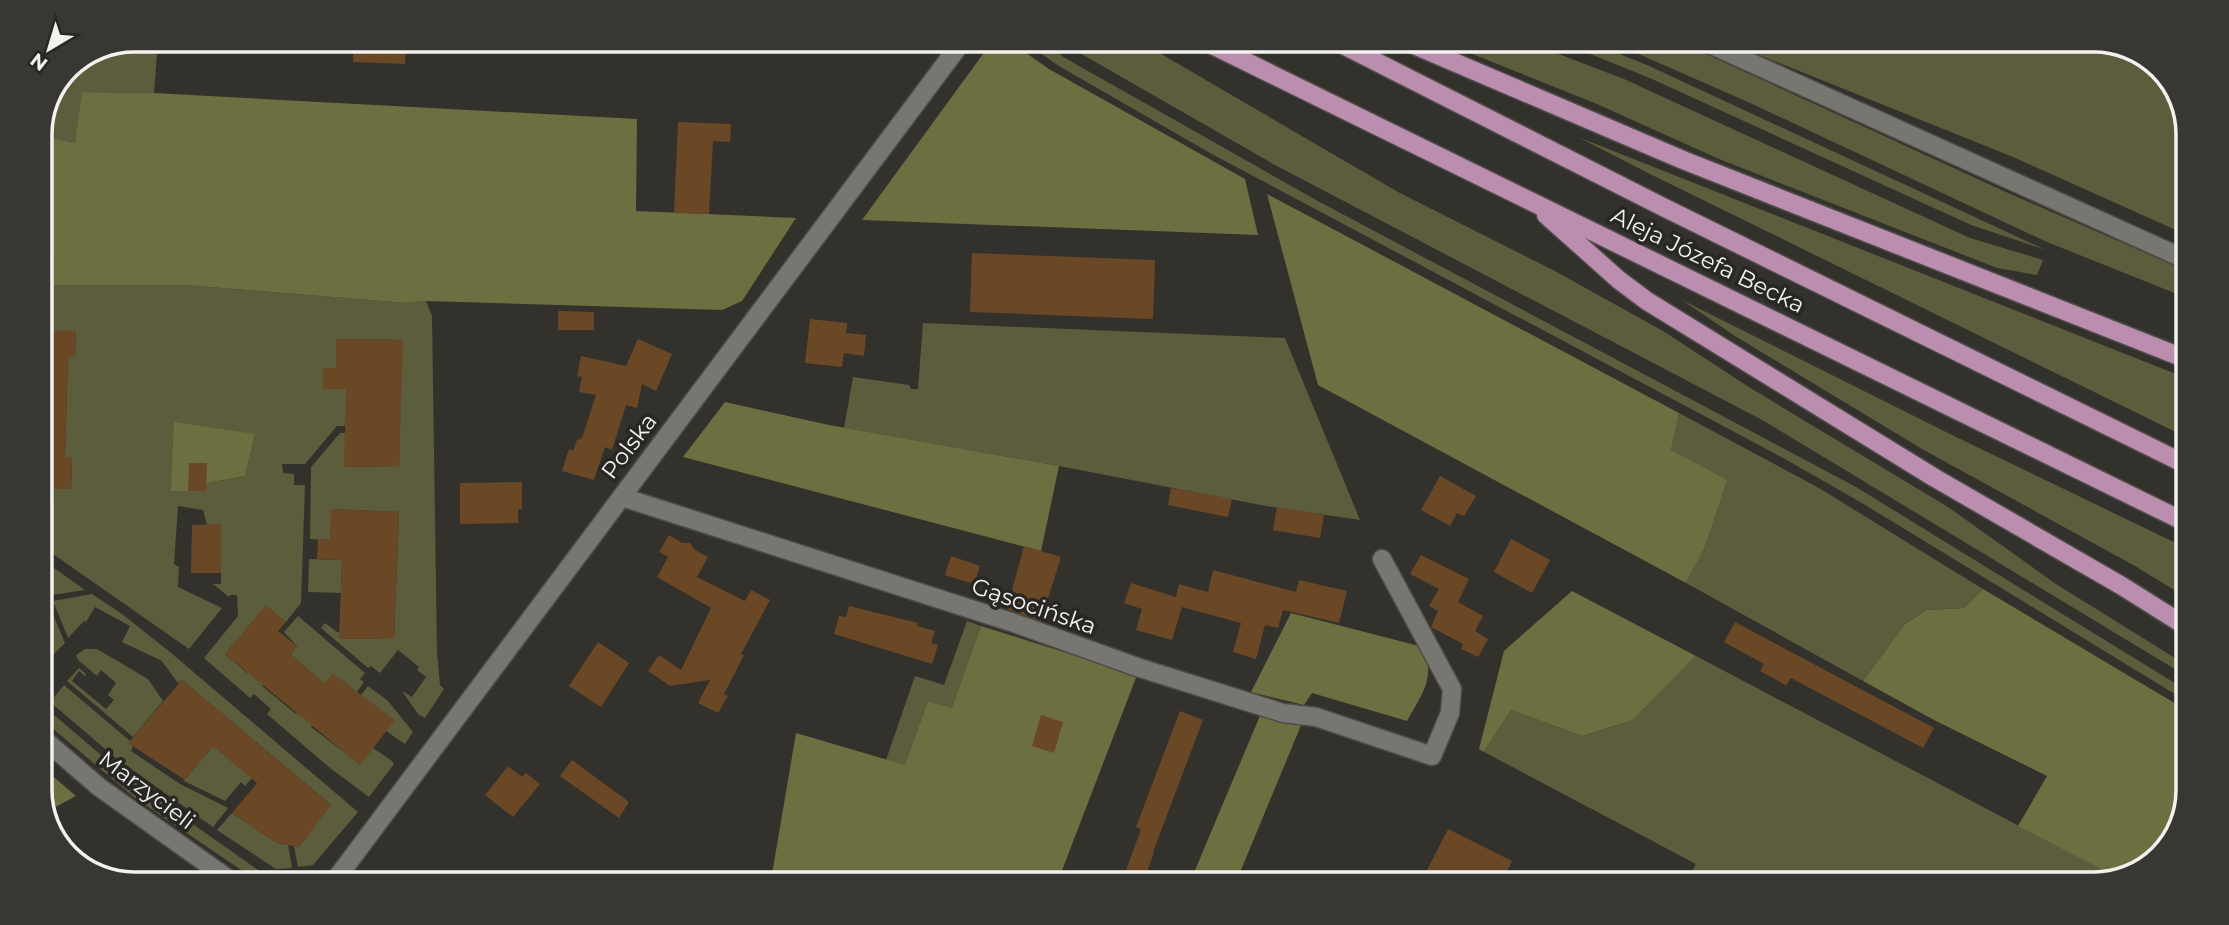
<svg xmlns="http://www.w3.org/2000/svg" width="2229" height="925" viewBox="0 0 2229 925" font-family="Montserrat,sans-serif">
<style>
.green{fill:#5b5d3c;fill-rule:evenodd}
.forest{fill:#6c6f3f}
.building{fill:#6b4825}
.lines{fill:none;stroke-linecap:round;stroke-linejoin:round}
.minor-casing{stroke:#4f4d49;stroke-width:21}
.tertiary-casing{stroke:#4f4d49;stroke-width:21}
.primary-casing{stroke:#4f4d49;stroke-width:21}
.minor{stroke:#777670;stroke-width:18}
.tertiary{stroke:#777670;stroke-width:18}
.primary{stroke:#bb8eb0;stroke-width:18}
.labels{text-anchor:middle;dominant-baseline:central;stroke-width:7;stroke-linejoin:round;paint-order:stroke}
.street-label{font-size:23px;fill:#f3f2ef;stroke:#292723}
.rim{fill:none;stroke:#f3f2ef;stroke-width:3.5}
</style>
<rect width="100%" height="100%" fill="#33312c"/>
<g class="green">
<polygon points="135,40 158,40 154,93 83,92 75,143 40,135 40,129 68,68"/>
<polygon points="1026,43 1044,43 1065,58 1316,200 1856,487 2183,688 2183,699 1862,503 1785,459 1210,153 1059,66"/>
<polygon points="1064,44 1144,44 1398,192 1553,270 1663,331 1752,389 1948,507 2056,584 2183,663 2183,674 1764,421 1275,165"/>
<polygon points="1450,45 1535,45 1624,79 1970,238 2043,260 2037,275 1997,268 1719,159 1597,104"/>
<polygon points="1568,45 1597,45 1647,65 2046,250 1971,225 1652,79"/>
<polygon points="1618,45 1688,46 1695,49 2006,192 2187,271 2187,298 2047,242 1748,102"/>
<polygon points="1737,46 2130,47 2170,77 2189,128 2187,235 2013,157"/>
<polygon points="1578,137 2186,378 2186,437 1652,175"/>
<path d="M40,285H185L406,303L426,301L432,316L437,652L440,685L444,689L425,718L418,714L402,691L412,697L426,677L417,670L419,667L398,650L380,673L371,666L368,668L321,628L325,623L337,632H340V639L394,638L399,512L332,509L330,540L310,539L311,467L340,433H346L345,467L399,466L402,340L336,339V368H323V389H346V423L344,426H337L305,464H282L283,473L294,474V485H305L301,603L286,622L266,606L225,654L247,673L251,668L265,680L262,686L296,714L300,710L314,722L311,727L360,764L373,748L392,761L394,764L369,797L330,768L267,714L271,709L254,694L250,698L204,658L238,616L237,595H230L229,597L213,584H221V524L207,525L203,510L178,506L174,564L179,567L178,587L222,608L189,649L40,545V489H71L72,458L65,457L68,357H75L76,332L40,330ZM255,434L245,476L207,483L206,491L171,490Z"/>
<polygon points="1682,300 1952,435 2184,547 2184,596 2135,566 1922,449 1735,336"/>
<polygon points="923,323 1285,338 1360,520 1266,506 1059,466 844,428 853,377 909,385 911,389 918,389"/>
<polygon points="1679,413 1819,488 1983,589 1964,608 1927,610 1905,624 1863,681 1686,583 1704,549 1712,523 1671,450"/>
<polygon points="40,558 85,590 45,596 65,643 40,668"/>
<polygon points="309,559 342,560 341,593 308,592"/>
<polygon points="92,594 122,614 170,652 358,812 313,865 298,867 294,846 299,847 330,804 182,680 178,683 162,661 122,642 130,626 95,607 86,622 84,621 68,638 53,601"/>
<polygon points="298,616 365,673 360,679 364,682 357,692 333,674 325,684 290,654 297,646 284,632"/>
<polygon points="967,621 981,626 952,709 905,765 886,760 915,676 944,685"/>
<polygon points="85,649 97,649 148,679 163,701 133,737 67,681 79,668 86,674 85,676 79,671 72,681 106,709 114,700 108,695 116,683 101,670 97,676 78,660 76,655"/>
<polygon points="1696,656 2118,878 2095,885 1686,883 1696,864 1484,752 1511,710 1582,736 1633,720"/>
<polygon points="64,685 130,741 133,746 131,751 180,784 228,808 213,827 117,759 50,702"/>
<polygon points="368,686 388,701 413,732 405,744 386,731 361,695"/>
<polygon points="40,703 108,761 180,812 187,820 264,874 265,878 253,878 135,798 40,718"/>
<polygon points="213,746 252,778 245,786 241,782 225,801 184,781"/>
<polygon points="232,813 277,843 288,845 292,868 276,869 217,830"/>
</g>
<g class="forest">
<polygon points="991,43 1012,43 1049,69 1245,179 1258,235 862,220"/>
<polygon points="82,92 154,93 637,119 636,211 796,218 742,301 722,310 426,301 406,303 185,285 40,285 40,135 75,143"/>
<polygon points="1267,194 1679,413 1671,450 1727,480 1704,549 1686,583 1318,385"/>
<polygon points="725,402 829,425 1059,466 1041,551 683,457"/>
<polygon points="174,422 255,434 245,476 207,483 206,491 171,491"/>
<polygon points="1983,589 2183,708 2182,826 2147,869 2118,878 2018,826 2047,776 1934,720 1863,681 1905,624 1927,610 1964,608"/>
<polygon points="1572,591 1696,656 1633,720 1582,736 1511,710 1484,752 1479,749 1504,651"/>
<path d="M1291,613L1423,647C1436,679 1422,694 1407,721L1312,693L1304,705L1251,692Z"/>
<polygon points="981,626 1137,675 1058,881 771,880 796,733 905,765 928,702 952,708"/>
<polygon points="1262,711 1302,723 1236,882 1190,882"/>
<polygon points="49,773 76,796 46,812 40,795 50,794 45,777"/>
</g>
<g class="building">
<polygon points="354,41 406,41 405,64 353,62"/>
<polygon points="678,122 731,124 730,142 713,141 709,214 674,213"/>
<polygon points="972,253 1155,260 1153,319 970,312"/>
<polygon points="558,311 594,312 594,330 558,330"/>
<polygon points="810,319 847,323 846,333 866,335 864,356 844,353 842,367 805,363"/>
<polygon points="40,330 76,331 75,357 68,357 65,457 72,457 71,489 40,489"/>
<polygon points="336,339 403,340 399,466 344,467 346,389 323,389 323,368 336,368"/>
<polygon points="638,339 672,354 656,391 642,384 637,408 626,405 612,450 605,447 594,480 562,471 569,449 573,451 577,440 582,438 596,395 579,392 582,377 577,376 581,356 626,366"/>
<polygon points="189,463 207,463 206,491 188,491"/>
<polygon points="1440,476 1476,496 1464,516 1457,513 1450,526 1421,510"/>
<polygon points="522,482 522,509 518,509 518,523 460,524 460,483"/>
<polygon points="1171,488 1232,499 1228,517 1168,505"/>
<polygon points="1277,507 1324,515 1320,538 1273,530"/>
<polygon points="331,509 399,512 394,638 339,639 342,560 317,559 318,539 330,540"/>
<polygon points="221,524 221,573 191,573 192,525"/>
<polygon points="669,535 682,543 690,543 695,550 708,557 697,577 745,601 751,590 770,600 741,654 744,655 724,694 728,696 718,713 698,703 710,680 670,686 648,671 659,655 681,670 711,608 657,577 668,557 659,552"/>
<polygon points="1511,539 1550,560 1532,593 1494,572"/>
<polygon points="1024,546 1061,557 1041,621 1007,609"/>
<polygon points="1421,555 1469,579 1458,602 1483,616 1475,631 1488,639 1478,657 1461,649 1463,644 1431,627 1438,611 1429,606 1439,589 1410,574"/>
<polygon points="951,556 980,566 974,584 945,575"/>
<polygon points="1213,570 1296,592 1299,580 1347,591 1339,623 1283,610 1278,628 1265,625 1256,659 1233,652 1241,623 1182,607 1172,640 1136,630 1142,609 1124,603 1131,583 1176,597 1179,584 1208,592"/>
<polygon points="266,605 286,622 278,631 297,646 290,654 325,684 333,674 395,720 360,765 225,654"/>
<polygon points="849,606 918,623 917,626 935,631 931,643 938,645 932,664 834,634 839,616 846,617"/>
<polygon points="1735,622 1934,728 1923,748 1791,678 1786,685 1760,671 1764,664 1724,642"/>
<polygon points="598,642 629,663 601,707 569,686"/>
<polygon points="182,680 331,805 299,847 277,843 232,813 257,783 213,746 185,780 128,743"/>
<polygon points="1180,711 1203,720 1153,852 1154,852 1144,881 1122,881 1141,829 1136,827"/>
<polygon points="1041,715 1063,722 1054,753 1032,746"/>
<polygon points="572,760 629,802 619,818 560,776"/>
<polygon points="508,766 522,777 526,773 540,784 513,817 485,795"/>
<polygon points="1448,829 1512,861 1501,883 1421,882"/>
</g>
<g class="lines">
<defs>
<g id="minor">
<polyline points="622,497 1017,624 1137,667 1283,713 1316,717 1432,756 1450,713 1452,689 1382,559"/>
<polyline points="40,736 99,787 227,878"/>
</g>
<g id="tertiary">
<polyline points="1714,46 2187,260"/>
<polyline points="336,879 961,43"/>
</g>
<g id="primary">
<polyline points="1210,44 2185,522"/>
<polyline points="1343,45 1663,207 2185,464"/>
<polyline points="1414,45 1683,160 2186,359"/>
<polyline points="1546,215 1619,280 1647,301 1935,478 2122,586 2184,625"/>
</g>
</defs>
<use href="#minor" class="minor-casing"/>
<use href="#tertiary" class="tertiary-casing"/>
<use href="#primary" class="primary-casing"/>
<use href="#minor" class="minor"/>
<use href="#tertiary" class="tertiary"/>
<use href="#primary" class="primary"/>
</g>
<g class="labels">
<g class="street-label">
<text transform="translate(1708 260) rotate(26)">Aleja Józefa Becka</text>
<text transform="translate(629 446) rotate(-53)">Polska</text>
<text transform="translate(1034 606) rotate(19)">Gąsocińska</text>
<text transform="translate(147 790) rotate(37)">Marzycieli</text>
</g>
</g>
<path d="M0 0H2229V925H0ZM134 52H2094A82 82 0 0 1 2176 134V790A82 82 0 0 1 2094 872H134A82 82 0 0 1 52 790V134A82 82 0 0 1 134 52Z" fill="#393733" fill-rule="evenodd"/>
<path class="rim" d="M134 52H2094A82 82 0 0 1 2176 134V790A82 82 0 0 1 2094 872H134A82 82 0 0 1 52 790V134A82 82 0 0 1 134 52Z"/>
<g transform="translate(49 49) rotate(218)" stroke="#292723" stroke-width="5" paint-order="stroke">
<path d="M0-5L12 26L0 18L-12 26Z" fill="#f3f2ef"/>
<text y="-10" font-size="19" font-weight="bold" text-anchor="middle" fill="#f3f2ef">N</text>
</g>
</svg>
